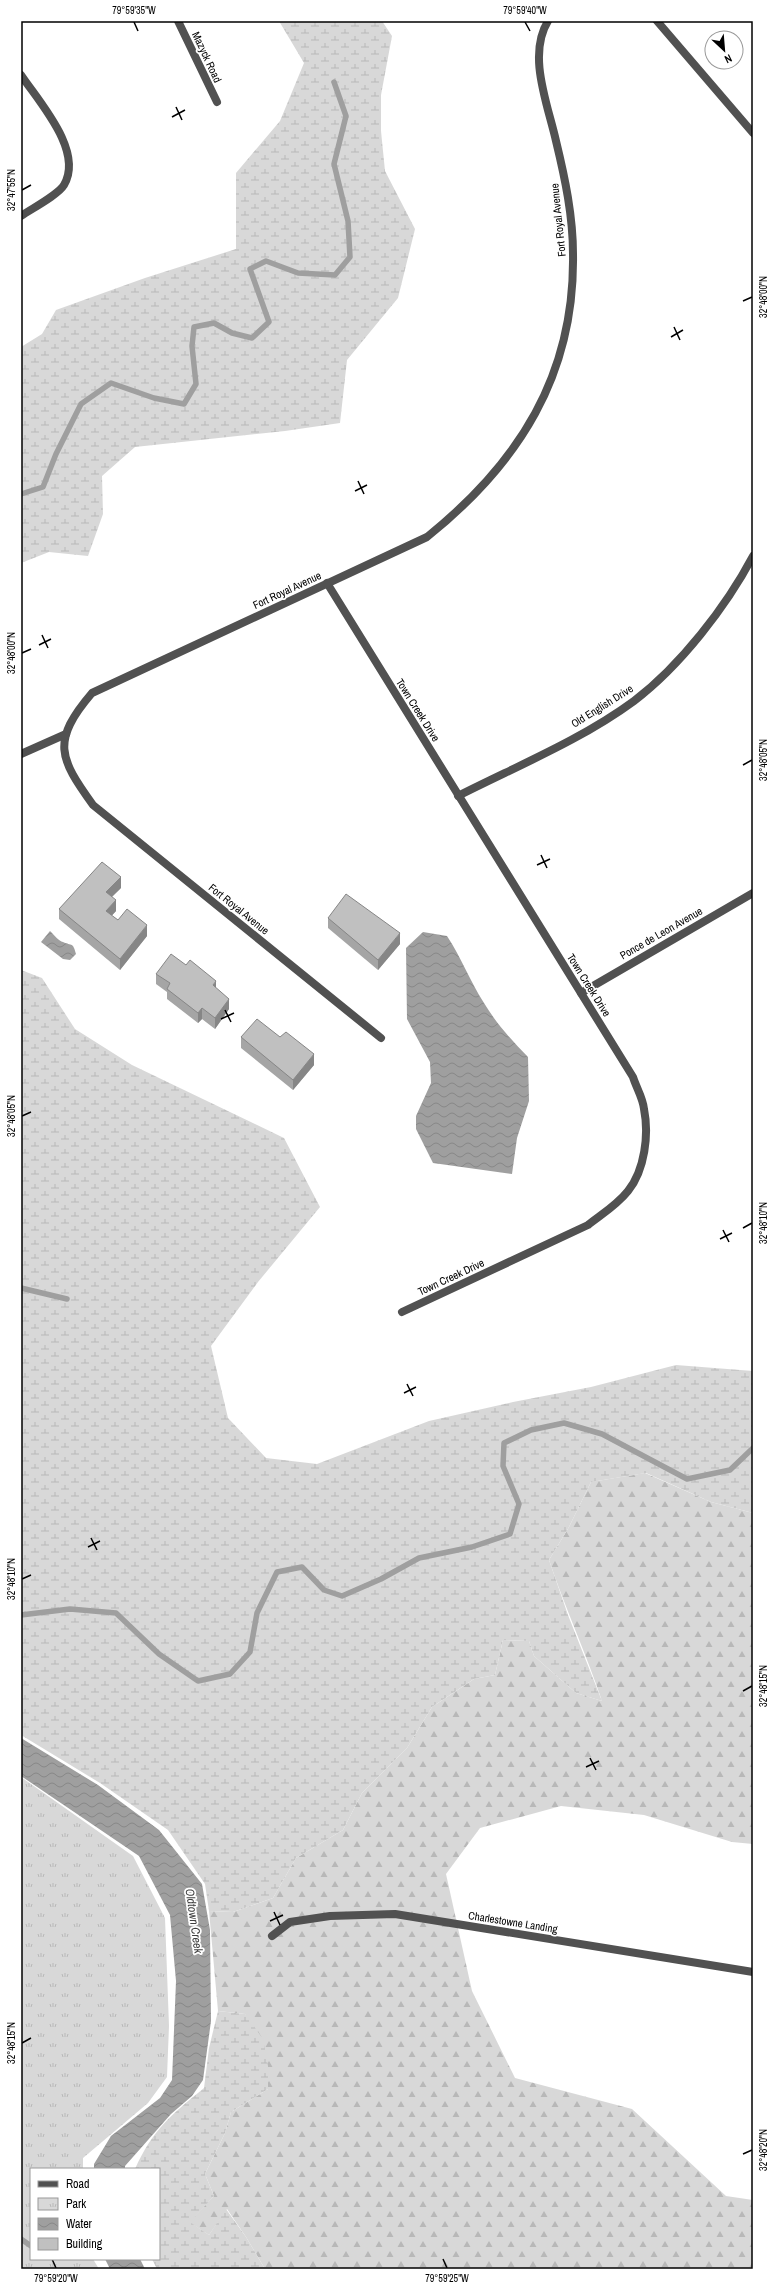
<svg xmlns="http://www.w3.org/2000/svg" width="774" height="2290" viewBox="0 0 774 2290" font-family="'Archivo Narrow',sans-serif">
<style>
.forest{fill:url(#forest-firs)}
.wetland{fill:url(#wetland-marsh)}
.park{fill:url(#park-tufts)}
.water{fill:url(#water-waves)}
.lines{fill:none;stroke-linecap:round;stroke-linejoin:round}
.stream{stroke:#9f9f9f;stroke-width:5.5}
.minor{stroke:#515151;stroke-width:8}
.wall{fill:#a5a5a5}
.shaded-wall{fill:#868686}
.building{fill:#c0c0c0;stroke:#868686}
.ticks{fill:none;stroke:#000;stroke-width:1.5}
.labels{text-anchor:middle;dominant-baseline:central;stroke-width:3.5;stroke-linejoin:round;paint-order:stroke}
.street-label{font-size:11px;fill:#000;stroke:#fff}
.water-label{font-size:12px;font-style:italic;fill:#404040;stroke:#fff}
.neatline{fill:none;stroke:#000;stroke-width:1.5}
.ticks-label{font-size:10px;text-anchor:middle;fill:#000}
</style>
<defs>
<pattern id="forest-firs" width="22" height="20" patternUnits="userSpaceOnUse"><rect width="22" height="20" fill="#d8d8d8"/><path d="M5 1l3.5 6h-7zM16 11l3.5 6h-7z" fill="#b8b8b8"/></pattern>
<pattern id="wetland-marsh" width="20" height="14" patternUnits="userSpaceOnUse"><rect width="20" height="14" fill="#d8d8d8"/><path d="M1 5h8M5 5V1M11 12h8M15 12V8" fill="none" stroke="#b8b8b8"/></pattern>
<pattern id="park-tufts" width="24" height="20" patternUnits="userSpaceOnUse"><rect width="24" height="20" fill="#d8d8d8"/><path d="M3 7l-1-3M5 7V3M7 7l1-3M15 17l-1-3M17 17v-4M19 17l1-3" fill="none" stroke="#b8b8b8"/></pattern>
<pattern id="water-waves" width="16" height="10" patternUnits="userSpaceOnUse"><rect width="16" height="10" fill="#9f9f9f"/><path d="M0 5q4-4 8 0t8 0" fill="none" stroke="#878787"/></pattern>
</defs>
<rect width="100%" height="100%" fill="#fff"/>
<path class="forest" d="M645,1473L711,1502L753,1513V1844L732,1842L644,1815L561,1806L480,1828L446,1874L472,1991L515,2078L632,2109L726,2196L753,2200V2269H265L246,2237L227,2209L209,2235L189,2222L214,2196L205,2174L225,2133L231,2112L268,2089L245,2014L218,2011L209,1911L233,1912L273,1898L296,1858L343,1830L362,1793L407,1748L432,1707L474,1679L495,1675L503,1640L529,1641L534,1656L576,1693L602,1701C586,1653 565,1608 549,1560L569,1527L591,1482Z"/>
<g class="wetland">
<polygon points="279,21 382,21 392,36 381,95 381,131 385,171 415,229 398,298 347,360 340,423 285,431 135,447 102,476 103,514 88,556 49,552 21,563 21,347 42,334 56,310 145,278 236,249 236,173 280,121 304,63"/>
<polygon points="21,970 42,978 75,1029 132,1065 284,1138 320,1207 258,1282 211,1346 228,1418 266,1458 317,1464 429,1421 513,1402 591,1387 676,1365 753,1371 753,1513 711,1502 646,1473 591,1482 569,1527 549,1560 568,1615 602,1701 576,1693 534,1656 529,1641 503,1640 495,1675 474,1679 432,1707 407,1748 362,1793 343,1830 296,1858 273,1898 233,1912 209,1911 205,1884 168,1830 100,1783 21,1735"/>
<path d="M218,2011L245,2014L263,2039L268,2066V2089L231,2112L225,2133L205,2174L214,2196L190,2222L209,2235L226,2209L246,2237L265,2269H157L152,2259H159V2169H135C153,2129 171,2115 204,2088L209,2048Z"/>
</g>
<polygon class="park" points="21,1777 133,1856 165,1918 169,2026 167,2077 148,2103 83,2158 83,2169 31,2169 31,2259 93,2259 99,2269 21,2269"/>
<g class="water">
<path d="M50,931C54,935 59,941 63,942C72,946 73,942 76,954L70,960L63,959L41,942Z"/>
<path d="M423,932L447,936C461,957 470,981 484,1003C496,1023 512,1041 528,1057L529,1101L517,1138L512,1174L433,1163L416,1129V1116L431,1083L430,1062L407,1019L406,948Z"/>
<polygon points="21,1738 98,1785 159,1830 202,1884 210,1930 211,2021 203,2080 192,2096 171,2114 125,2166 125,2169 94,2169 94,2164 111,2136 160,2098 172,2080 176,1981 170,1915 139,1856 21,1776"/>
<polygon points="105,2259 140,2259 145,2269 110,2269"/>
</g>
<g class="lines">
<g class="stream">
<polyline points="21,494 43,487 56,454 81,404 111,383 154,398 184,404 196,384 192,346 194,327 214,323 232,333 252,338 269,322 250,269 266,261 298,273 335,275 350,257 348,221 334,164 346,116 334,82"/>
<polyline points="21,1288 67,1299"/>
<polyline points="21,1615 70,1609 116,1613 159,1654 198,1681 230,1674 250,1652 257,1613 277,1572 302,1567 324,1590 342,1596 381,1579 419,1558 472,1547 510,1534 519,1504 503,1466 504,1443 531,1430 564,1423 602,1434 687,1479 730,1470 753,1448"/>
<polyline points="21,2239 31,2246"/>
</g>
<g class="minor">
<polyline points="178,21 217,102"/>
<polyline points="657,21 753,133"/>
<path d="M21,75C39,102 84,151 64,185C58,195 31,209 21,216"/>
<path d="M327,583L633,1077C636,1087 643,1098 644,1109C649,1134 645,1170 628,1191C617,1205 602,1214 588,1225L402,1312"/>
<polyline points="21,754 66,734"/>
<path d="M458,796C517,766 581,740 634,701C680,666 726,607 753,556"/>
<polyline points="581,993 753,893"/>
<path d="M381,1038L93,805C59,758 51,741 92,693L427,537C519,463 575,375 573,254C573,216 565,178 556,141C548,105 527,55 548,21"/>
<polyline points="272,1936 290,1922 330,1916 395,1914 753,1972"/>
</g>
</g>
<g class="wall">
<polygon points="121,888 112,897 116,911 111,916 118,920 147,936 120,970 59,919 59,909"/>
<polygon points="328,918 400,944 378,970 328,928"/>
<polygon points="156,974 216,989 229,1009 215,1029 202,1019 198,1023 167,999 167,992 156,984"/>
<polygon points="241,1037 280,1037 314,1065 293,1090 241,1048"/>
</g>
<g class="shaded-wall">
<polygon points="121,877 121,888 106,902 106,892"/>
<polygon points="116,900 116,911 106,922 106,911"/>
<polygon points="147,925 147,936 120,970 120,959"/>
<polygon points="400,933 400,944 378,970 378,960"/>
<polygon points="216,981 216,991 213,985"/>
<polygon points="229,999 229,1009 215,1029 215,1018"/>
<polygon points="202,1008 202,1019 198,1023 198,1013"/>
<polygon points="314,1054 314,1065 293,1090 293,1080"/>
</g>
<g class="building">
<polygon points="102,862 121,877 106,892 116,900 106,911 118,920 127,909 147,925 120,959 59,909"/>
<polygon points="346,894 400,933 378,960 328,918"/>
<polygon points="171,954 186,965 190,960 216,981 213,985 229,999 215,1018 202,1008 198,1013 167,989 170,983 156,974"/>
<polygon points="257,1019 280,1037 286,1032 314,1054 293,1080 241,1037"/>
</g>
<path class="ticks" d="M134,22L138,31M525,22L530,31M176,107L182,120M172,117L185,110M22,190L31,185M743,301L752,297M674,327L680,340M671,337L683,330M358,481L364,494M355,491L367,485M42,635L48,648M39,645L51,639M22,653L31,649M743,765L752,760M541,855L547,868M537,865L550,859M225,1010L231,1022M221,1019L234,1013M22,1116L31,1112M743,1228L752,1223M723,1230L729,1242M720,1239L732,1233M407,1384L413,1396M404,1393L416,1387M91,1538L97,1550M88,1547L100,1541M22,1579L31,1575M743,1691L752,1686M590,1758L596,1770M586,1767L599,1761M274,1912L280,1925M270,1921L283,1915M22,2043L31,2038M743,2154L752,2150M52,2259L56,2268M443,2259L447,2268"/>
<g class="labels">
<g class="street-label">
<text transform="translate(207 57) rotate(65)">Mazyck Road</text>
<text transform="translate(558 220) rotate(-96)">Fort Royal Avenue</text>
<text transform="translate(287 590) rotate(-25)">Fort Royal Avenue</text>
<text transform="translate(602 706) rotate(-32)">Old English Drive</text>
<text transform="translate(418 710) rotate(58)">Town Creek Drive</text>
<text transform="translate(239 909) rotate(39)">Fort Royal Avenue</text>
<text transform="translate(661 933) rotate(-30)">Ponce de Leon Avenue</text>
<text transform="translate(589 985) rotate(58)">Town Creek Drive</text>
<text transform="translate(451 1277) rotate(-25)">Town Creek Drive</text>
<text transform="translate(513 1922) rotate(9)">Charlestowne Landing</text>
</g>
<g class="water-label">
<text transform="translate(194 1921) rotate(82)">Oldtown Creek</text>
</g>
</g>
<rect width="774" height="2290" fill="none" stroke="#ffffff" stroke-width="44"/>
<rect x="30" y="2168" width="130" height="92" fill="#ffffff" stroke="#999999"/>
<rect x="38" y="2181" width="20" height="6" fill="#515151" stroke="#999999"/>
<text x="66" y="2188" font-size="12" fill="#000000">Road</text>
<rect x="38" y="2198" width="20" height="12" fill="url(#park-tufts)" stroke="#999999"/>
<text x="66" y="2208" font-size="12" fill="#000000">Park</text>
<rect x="38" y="2218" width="20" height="12" fill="url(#water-waves)" stroke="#999999"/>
<text x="66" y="2228" font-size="12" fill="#000000">Water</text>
<rect x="38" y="2238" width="20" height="12" fill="#c0c0c0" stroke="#999999"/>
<text x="66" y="2248" font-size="12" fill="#000000">Building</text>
<g transform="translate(724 50) rotate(154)"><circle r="19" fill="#ffffff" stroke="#999999"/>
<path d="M0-3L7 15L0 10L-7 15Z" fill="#000000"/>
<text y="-6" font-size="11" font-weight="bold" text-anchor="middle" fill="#000000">N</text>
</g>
<rect x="22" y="22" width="730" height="2246" class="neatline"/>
<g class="ticks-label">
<text x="134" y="14">79°59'35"W</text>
<text x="525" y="14">79°59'40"W</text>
<text transform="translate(11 190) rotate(-90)" y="4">32°47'55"N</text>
<text transform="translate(763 297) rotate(-90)" y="4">32°48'00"N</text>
<text transform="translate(11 653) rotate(-90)" y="4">32°48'00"N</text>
<text transform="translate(763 760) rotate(-90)" y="4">32°48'05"N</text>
<text transform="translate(11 1116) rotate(-90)" y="4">32°48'05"N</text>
<text transform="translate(763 1223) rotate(-90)" y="4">32°48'10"N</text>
<text transform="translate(11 1579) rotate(-90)" y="4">32°48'10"N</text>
<text transform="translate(763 1686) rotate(-90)" y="4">32°48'15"N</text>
<text transform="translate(11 2043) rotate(-90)" y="4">32°48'15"N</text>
<text transform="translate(763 2150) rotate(-90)" y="4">32°48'20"N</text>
<text x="56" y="2282">79°59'20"W</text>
<text x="447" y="2282">79°59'25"W</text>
</g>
</svg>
